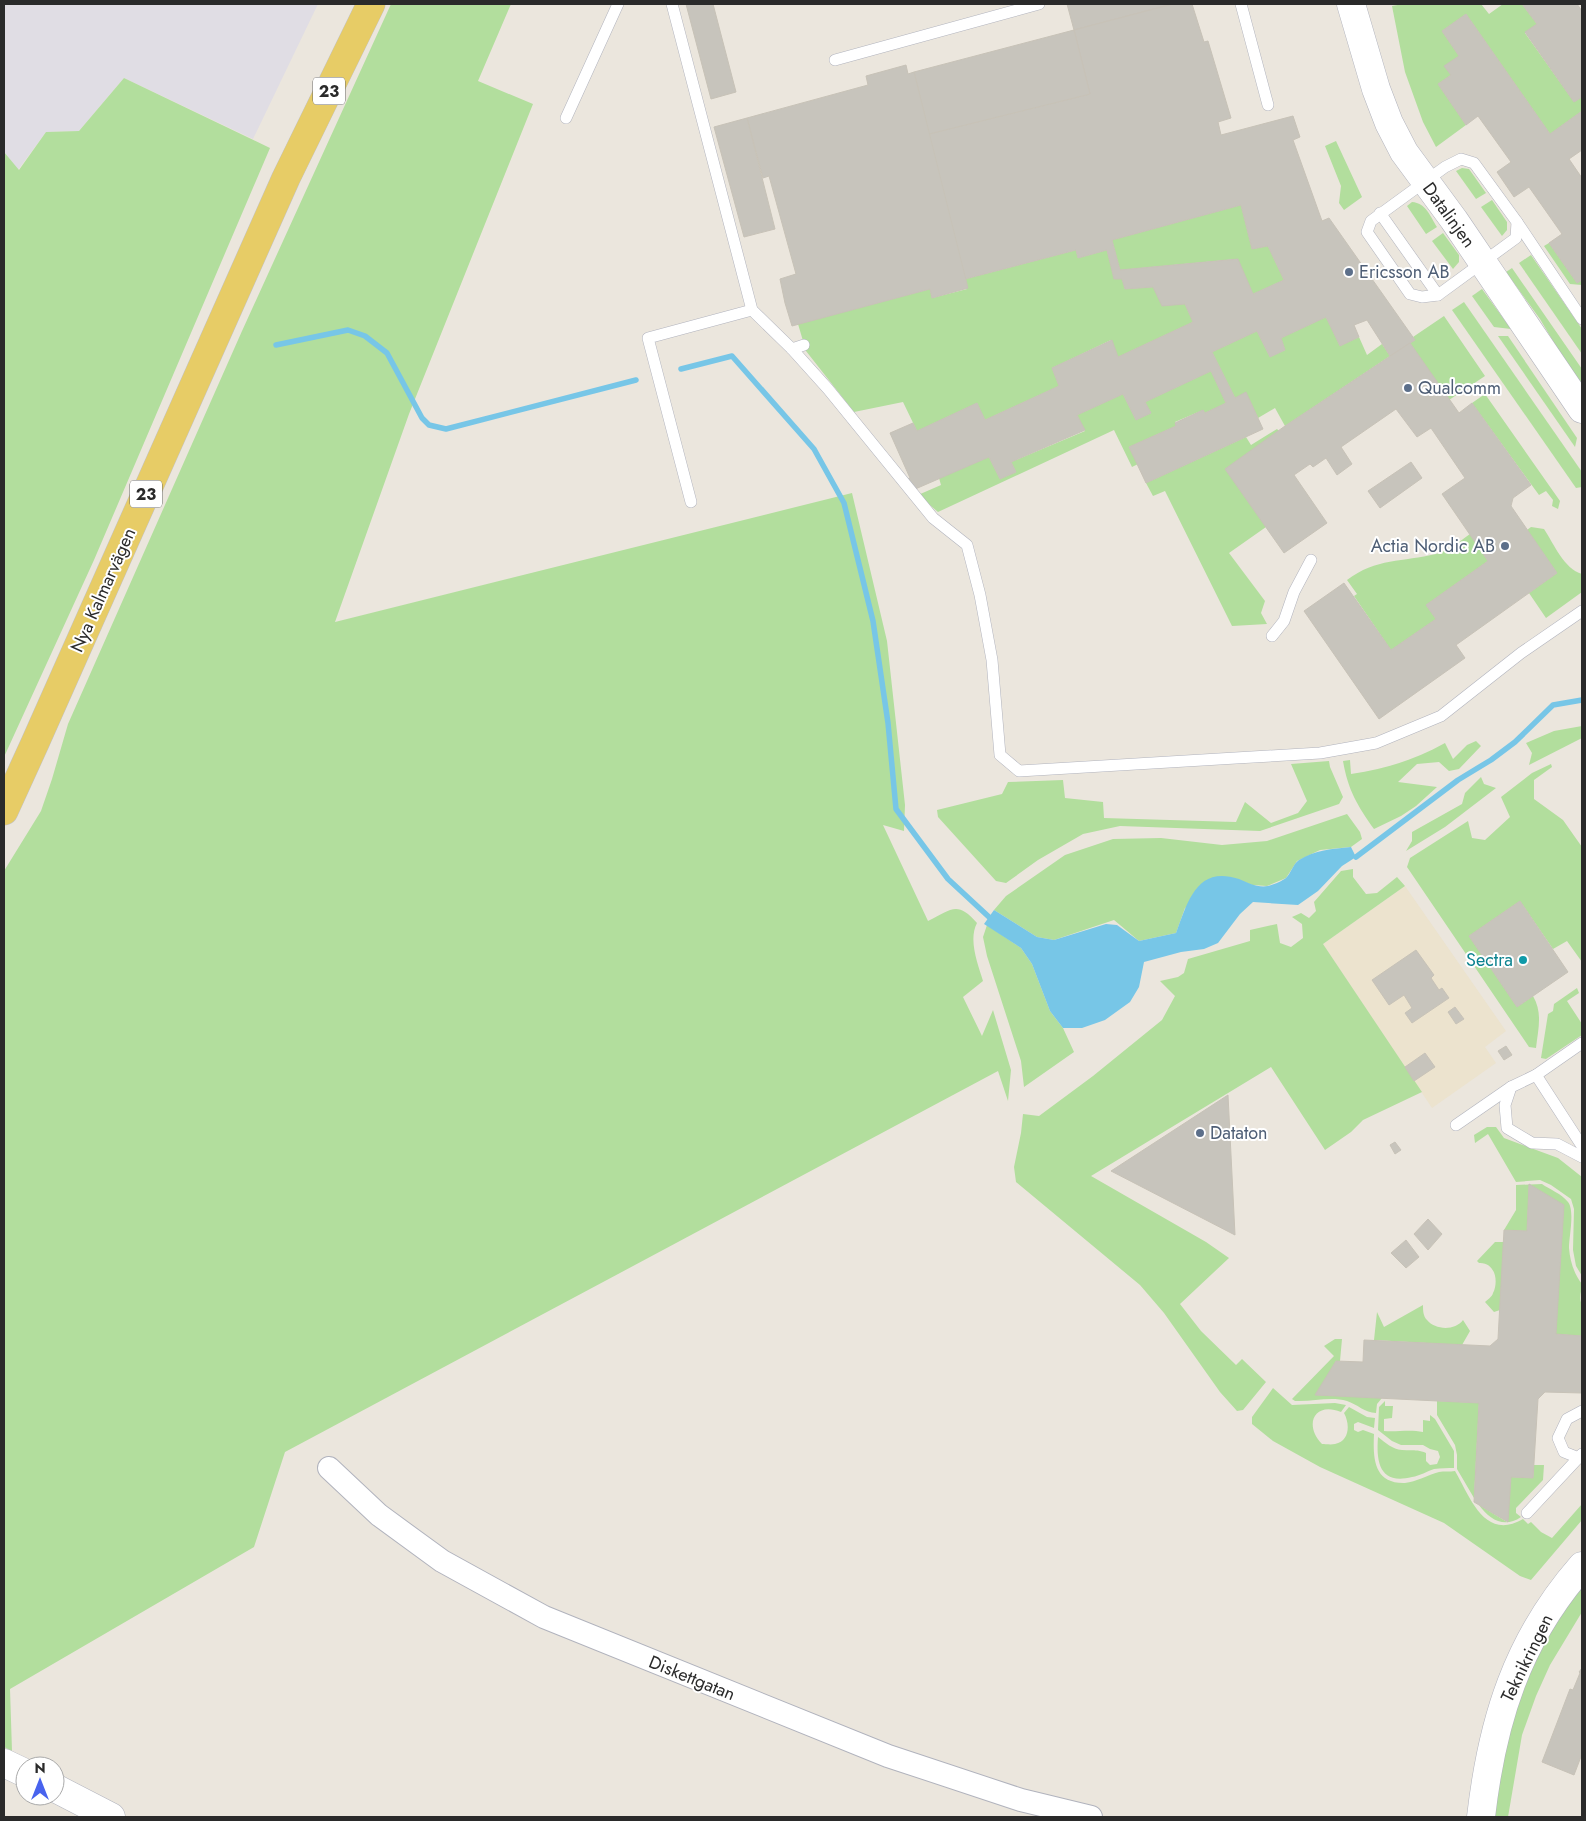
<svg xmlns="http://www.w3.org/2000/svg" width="1586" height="1821" viewBox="0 0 1586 1821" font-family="Jost,sans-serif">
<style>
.industrial{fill:#e0dde4}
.education{fill:#ece3ce}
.green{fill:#b2de9d}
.water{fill:#77c6e7}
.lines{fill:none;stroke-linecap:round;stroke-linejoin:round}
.stream{stroke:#77c6e7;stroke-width:5.5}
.building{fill:#c7c4bc;stroke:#c7c2b7;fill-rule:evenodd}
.lane-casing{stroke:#b1b3bd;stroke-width:12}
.street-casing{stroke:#b1b3bd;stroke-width:24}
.secondary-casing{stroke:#b1b3bd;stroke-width:29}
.primary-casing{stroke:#c3c3c3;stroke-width:29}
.lane{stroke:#fff;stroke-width:11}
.street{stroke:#fff;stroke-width:22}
.secondary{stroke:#fff;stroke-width:28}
.primary{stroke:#e7cc66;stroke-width:28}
.service-dot{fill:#5c6f8a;stroke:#fff;stroke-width:2}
.culture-dot{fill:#0f9aa8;stroke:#fff;stroke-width:2}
.labels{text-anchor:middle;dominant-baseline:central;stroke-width:4;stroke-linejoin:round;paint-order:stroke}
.shield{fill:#fff;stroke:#6a6a6a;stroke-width:1}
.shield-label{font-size:16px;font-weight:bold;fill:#2a2a2a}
.street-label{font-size:18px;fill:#2a2a2a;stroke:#fff}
.service-label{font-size:18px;fill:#4e5e75;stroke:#fff;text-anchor:start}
.culture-label{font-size:18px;fill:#0d838f;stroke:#fff;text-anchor:end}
</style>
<rect width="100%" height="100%" fill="#ebe6dd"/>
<polygon class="industrial" points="4,4 318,4 253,139 124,78 79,131 46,132 18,170 4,152"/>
<polygon class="education" points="1405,886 1506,1031 1485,1047 1496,1063 1432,1108 1323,944"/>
<g class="green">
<path d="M391,4H511L478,81L533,104L409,414L335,622L852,493L887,641L905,805L904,831L883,825L928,921C951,910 957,900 977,923C968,940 978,964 983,981L963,997L982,1036L993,1010L1011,1070L1008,1101L998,1071L285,1452L254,1547L10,1689L12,1751L4,1747V871L41,811L52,779L68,724L242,331Z"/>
<polygon points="1403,4 1481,4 1489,14 1503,4 1522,4 1537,24 1525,33 1574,102 1582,97 1582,111 1550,134 1466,14 1442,31 1459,56 1445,66 1451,75 1438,84 1466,125 1436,147 1423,122 1405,72 1392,6"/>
<polygon points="124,78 270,148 94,560 4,757 4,152 19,170 46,132 79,131"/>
<polygon points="1336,141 1362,197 1344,210 1339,203 1341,186 1325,146"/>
<polygon points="1462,168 1469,169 1486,193 1476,199 1456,171"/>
<polygon points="1492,200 1507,222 1507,230 1502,236 1481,207"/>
<path d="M1412,202C1426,203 1430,216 1437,227L1426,234L1407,206Z"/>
<polygon points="1241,205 1252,249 1268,246 1284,280 1253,294 1237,259 1120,270 1112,240"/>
<polygon points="1443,233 1459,255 1459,262 1453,269 1432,241"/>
<polygon points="1549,243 1577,283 1582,280 1582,285 1570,284 1544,246"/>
<polygon points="1076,250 1078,258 1107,250 1114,278 1122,279 1125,289 1153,287 1185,304 1193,322 1118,357 1111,340 1052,368 1059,386 985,420 977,403 917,431 903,402 854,412 806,351 798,324 930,289 932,298 967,289 965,279"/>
<polygon points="1531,255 1582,329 1582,354 1519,263"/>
<polygon points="1512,268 1582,369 1582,390 1540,319 1506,272"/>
<polygon points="1482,289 1511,329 1494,327 1472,296"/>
<polygon points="1464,302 1582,472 1582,487 1576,488 1452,310"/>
<polygon points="1444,316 1485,376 1449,400 1410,343 1415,340 1413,337"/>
<polygon points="1326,317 1340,346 1359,337 1367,355 1382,344 1390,356 1285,426 1275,408 1258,418 1246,393 1235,398 1212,352 1257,331 1270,357 1285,350 1281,338"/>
<polygon points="1498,336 1508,336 1577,438 1575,447"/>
<polygon points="1211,371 1226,403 1205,413 1203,410 1175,422 1176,426 1129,447 1138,464 1132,467 1114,430 938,512 918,495 941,485 939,478 989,457 1000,479 1016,472 1011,462 1085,431 1077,415 1123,394 1136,420 1151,413 1145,402"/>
<polygon points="1485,394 1560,501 1558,509 1552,506 1553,500 1546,491 1539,495 1472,403"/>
<polygon points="1277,429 1279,431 1266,527 1229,553 1265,601 1261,613 1267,624 1232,626 1165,491 1153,496 1146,483 1246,437 1251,445"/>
<path d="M1531,527L1544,529C1554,544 1564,569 1582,574V592L1546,618L1529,593L1557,573L1527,530Z"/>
<path d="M1470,534L1488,561L1426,605L1436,619L1391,650L1354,596L1357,594L1347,580C1376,558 1403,562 1436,554C1448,551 1460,541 1470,534Z"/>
<polygon points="1582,726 1582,738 1529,765 1532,753 1526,743 1554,731"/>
<path d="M1476,741L1481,746L1459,769L1449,771L1439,762L1417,764L1398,782L1437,787L1416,806L1401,816L1374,829C1357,805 1348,790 1343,761L1350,760L1351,774C1386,769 1414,760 1445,743L1453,759L1467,745Z"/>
<polygon points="1329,761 1330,767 1343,797 1339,804 1260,831 1120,826 1083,834 1038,860 1006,883 996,881 938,817 937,810 1002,794 1008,782 1063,780 1065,798 1103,802 1104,818 1236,822 1245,802 1271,823 1298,813 1307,801 1291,764"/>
<path d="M1551,764L1552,767L1534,780V799L1563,820L1582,847V962L1567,941L1553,949L1520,901L1469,936L1517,1007L1533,996C1543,1013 1538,1030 1536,1048L1529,1047L1407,867L1410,858L1468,821L1472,838L1485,840L1510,817L1501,797L1532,773Z"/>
<polygon points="1481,777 1484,784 1496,788 1445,827 1406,851 1412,841 1412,832 1462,804 1465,793"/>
<polygon points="1347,814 1360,832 1362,839 1351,847 1320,850 1297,861 1286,878 1267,886 1252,885 1237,879 1185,908 1176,933 1139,941 1114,920 1054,940 1037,937 994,910 1006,896 1065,855 1113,839 1161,838 1222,845 1267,841"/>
<polygon points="1353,869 1353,877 1366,894 1377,893 1397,877 1405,886 1323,944 1422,1092 1363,1120 1351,1132 1325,1150 1271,1067 1091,1176 1206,1242 1229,1258 1180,1304 1201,1331 1236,1365 1242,1359 1266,1382 1243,1410 1237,1411 1220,1392 1164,1313 1140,1285 1016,1182 1014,1167 1021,1133 1023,1114 1039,1116 1093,1076 1162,1020 1175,996 1160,981 1178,977 1184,973 1188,959 1250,941 1250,930 1277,924 1280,943 1291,947 1303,938 1302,924 1292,917 1301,913 1309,918 1316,911 1314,902 1341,871"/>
<polygon points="987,925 1021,948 1032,964 1050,1011 1063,1028 1074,1052 1024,1087 1021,1061 987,956 983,937"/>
<polygon points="1577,988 1579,993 1567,1001 1582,1024 1582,1035 1546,1059 1541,1058 1548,1014 1553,1011 1554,1004"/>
<polygon points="1487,1127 1496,1127 1504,1138 1558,1158 1582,1177 1582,1276 1576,1266 1573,1250 1574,1209 1571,1199 1551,1185 1540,1180 1516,1182 1488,1134 1475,1143 1474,1135"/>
<path d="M1542,1184C1549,1189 1562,1194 1568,1202C1575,1211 1569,1236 1569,1248C1570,1261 1574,1274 1582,1284C1582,1291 1578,1298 1582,1304V1336L1556,1334L1529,1185L1527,1231L1504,1230L1516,1210V1185Z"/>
<path d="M1495,1242H1504L1500,1310L1494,1312L1485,1302C1488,1299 1492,1297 1493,1293C1499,1281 1495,1262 1479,1263L1477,1261Z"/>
<path d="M1423,1305C1423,1310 1423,1316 1427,1320C1435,1330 1455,1331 1463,1320L1470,1331L1462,1345L1374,1340L1377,1312L1384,1327Z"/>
<path d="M1335,1339H1342L1340,1361H1336L1316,1395L1382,1398L1377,1404L1376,1413C1365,1413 1357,1404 1347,1401C1330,1396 1313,1402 1295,1401L1292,1399L1334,1356L1324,1346Z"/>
<path d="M1273,1388L1292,1405L1335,1403L1346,1405L1341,1412C1315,1401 1303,1424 1322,1444C1325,1444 1331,1445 1335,1444C1350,1441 1350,1424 1344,1413L1349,1407L1367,1417L1375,1418L1374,1428L1358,1422L1354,1424V1430L1358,1432L1363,1430L1374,1434C1373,1457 1373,1484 1405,1483C1416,1482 1428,1475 1439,1472C1444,1471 1450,1472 1455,1471C1471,1499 1485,1541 1523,1519L1528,1524L1531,1522L1541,1532L1552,1538L1582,1504V1520L1531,1580L1520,1576L1444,1523L1320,1467L1273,1441L1252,1424V1417Z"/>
<path d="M1385,1401V1406H1393L1392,1418L1384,1419V1431C1398,1432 1410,1429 1423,1432V1420L1430,1421V1415L1435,1419L1454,1451V1468C1448,1468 1441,1468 1434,1469C1427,1471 1420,1476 1412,1477C1380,1485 1376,1463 1378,1437C1386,1443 1392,1449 1402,1450C1411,1451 1417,1449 1426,1453V1461L1430,1465L1437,1464L1440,1457L1438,1451L1430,1449L1423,1445H1401L1392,1441L1378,1430L1379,1407Z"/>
<polygon points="1437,1401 1479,1403 1474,1498 1457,1469 1457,1455 1455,1445 1437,1415"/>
<path d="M1534,1465H1544L1543,1480L1516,1508V1513L1521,1517C1504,1529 1489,1519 1479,1505L1507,1522L1511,1477L1533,1478Z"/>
<polygon points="1582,1584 1582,1612 1550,1665 1536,1696 1522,1735 1508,1817 1493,1817 1506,1738 1530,1669 1561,1614"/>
</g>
<path class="water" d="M1351,847L1356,857L1342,866L1318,891L1298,905L1253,902L1240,914L1218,943L1204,949L1181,952L1144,962L1139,987L1130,1002L1105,1020L1082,1028H1063L1050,1011L1032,964L1021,948L984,924L994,910L1037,937L1054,940L1106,924L1117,925L1139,941L1176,933C1188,901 1197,865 1239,879C1248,883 1258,888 1268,886C1273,885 1282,881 1286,878C1291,873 1293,864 1299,860C1315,850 1332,849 1351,847Z"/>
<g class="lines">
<g class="stream">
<polyline points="276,345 348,330 365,336 387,353 422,418 429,425 446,429 636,380"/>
<polyline points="681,369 732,356 814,449 844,503 873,621 888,723 896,809 948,879 989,917"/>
<polyline points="1356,857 1458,780 1491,760 1515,742 1553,705 1582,700"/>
</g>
</g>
<g class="building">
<polygon points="686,4 713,4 736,92 711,99"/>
<polygon points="1067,4 1173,4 1074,30"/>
<path d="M1173,4H1192L1204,42L1208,41L1231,118L1218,122L1221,135L1293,116L1300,137L1293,140L1322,221L1329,218L1415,340L1390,356L1367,320L1354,325L1359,337L1340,346L1326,317L1281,338L1285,350L1270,357L1257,331L1212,352L1235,398L1246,392L1263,429L1146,483L1129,447L1176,426L1175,423L1203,410L1205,413L1226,403L1211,371L1145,402L1151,413L1136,420L1123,394L1077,415L1085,430L1011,462L1016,472L1000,479L989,457L913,490L908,479L910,478L890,433L913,423L917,431L977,403L985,420L1059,386L1052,368L1112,340L1118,357L1193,322L1185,304L1162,306L1153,287L1125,289L1122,279H1114L1107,250L1078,258L1076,250L965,279L929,134L1090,94L1074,30ZM1241,205L1252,249L1268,246L1284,280L1253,294L1238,259L1120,270L1112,240Z"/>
<polygon points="1522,4 1577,4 1582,11 1582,97 1574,102 1525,32 1537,24"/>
<polygon points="1466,14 1550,134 1582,111 1582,150 1569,159 1582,178 1582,280 1577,283 1549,243 1562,234 1529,187 1514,197 1497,172 1511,162 1478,116 1466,125 1438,84 1451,75 1444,66 1459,56 1442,31"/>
<polygon points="1074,30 1090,94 929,134 914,72"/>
<polygon points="906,65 908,74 914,72 968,288 932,298 930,289 792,326 785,303 780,279 796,274 769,176 763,178 747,118 868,85 866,76"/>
<polygon points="747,118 775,229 744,237 714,127"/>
<polygon points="1410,343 1459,413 1472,403 1531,485 1513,498 1511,506 1557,573 1456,645 1465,658 1379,719 1304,611 1344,583 1391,650 1436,619 1426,605 1488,561 1442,494 1465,478 1431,428 1417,437 1396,409 1341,447 1352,464 1337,475 1326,458 1313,467 1310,464 1294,475 1327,523 1284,553 1225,469 1285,426"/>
<polygon points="1411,462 1422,478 1380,508 1368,491"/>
<polygon points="1520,901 1568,972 1517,1007 1469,936"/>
<polygon points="1416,950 1434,975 1431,978 1439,990 1442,988 1449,998 1412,1023 1405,1013 1412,1008 1404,995 1389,1005 1372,980"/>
<polygon points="1455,1007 1464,1019 1456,1024 1448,1012"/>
<polygon points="1506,1046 1512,1055 1504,1060 1498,1051"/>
<polygon points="1425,1053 1435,1067 1414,1081 1405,1067"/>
<polygon points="1228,1095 1235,1235 1111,1171"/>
<polygon points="1395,1142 1401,1150 1395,1154 1390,1145"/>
<polygon points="1529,1184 1564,1205 1556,1334 1582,1336 1582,1393 1545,1392 1538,1399 1533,1478 1511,1477 1508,1522 1474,1502 1479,1403 1315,1395 1336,1361 1363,1362 1364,1340 1490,1346 1498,1339 1504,1230 1527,1231"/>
<polygon points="1428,1219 1442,1234 1428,1250 1414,1234"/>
<polygon points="1406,1240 1419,1257 1406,1268 1391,1253"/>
<polygon points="1582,1668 1582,1754 1574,1775 1542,1762 1570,1689 1573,1690 1580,1673 1579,1672"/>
</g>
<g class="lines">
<defs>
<g id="lane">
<polyline points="672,4 752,310 792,349 828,389 933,518 967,545 980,595 992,660 1000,755 1019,771 1320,753 1376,743 1441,716 1521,653 1582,611"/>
<polyline points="1241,4 1268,105"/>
<polyline points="835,60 1039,4"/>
<polyline points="566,118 618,4"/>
<polygon points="1461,159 1474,163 1517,222 1516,238 1438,295 1422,297 1410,294 1367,232 1371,221 1445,167"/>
<polyline points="1380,213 1438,295"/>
<polyline points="1517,222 1582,319"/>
<polyline points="792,349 804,345"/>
<polyline points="691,502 648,338 752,310"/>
<polyline points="1272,636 1284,621 1294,592 1311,560"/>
<polyline points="1582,1043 1536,1075 1511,1087 1505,1105 1507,1128 1532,1143 1557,1144 1582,1157"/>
<polyline points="1536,1075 1582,1146"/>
<polyline points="1456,1125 1511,1087"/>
<polyline points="1579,1458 1564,1452 1558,1438 1567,1419 1582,1411"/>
<polyline points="1527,1513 1582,1454"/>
</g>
<polyline id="street" points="329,1468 379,1515 442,1561 544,1617 888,1756 1021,1800 1091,1817"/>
<g id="secondary">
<polyline points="1351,4 1376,89 1389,123 1404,152 1454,220 1582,409"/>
<polyline points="4,1763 25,1773"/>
<polyline points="55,1788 111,1817"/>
<path d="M1481,1817C1492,1721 1517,1640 1582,1566"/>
</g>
<polyline id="primary" points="4,811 35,743 286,178 371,4"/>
</defs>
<use href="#lane" class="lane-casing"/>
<use href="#street" class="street-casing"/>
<use href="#secondary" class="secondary-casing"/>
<use href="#primary" class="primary-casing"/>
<use href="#lane" class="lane"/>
<use href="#street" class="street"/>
<use href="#secondary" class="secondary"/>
<use href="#primary" class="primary"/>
</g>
<g class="service-dot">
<circle cx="1349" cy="272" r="5"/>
<circle cx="1408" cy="388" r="5"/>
<circle cx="1505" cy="546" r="5"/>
<circle cx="1200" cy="1133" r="5"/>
</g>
<circle class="culture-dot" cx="1523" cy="960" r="5"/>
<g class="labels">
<g class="shield">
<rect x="313" y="77.5" width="32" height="27" rx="4"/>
<rect x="130" y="480.5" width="32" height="27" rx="4"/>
</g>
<g class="shield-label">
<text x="329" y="91">23</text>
<text x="146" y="494">23</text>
</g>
<g class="street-label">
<text transform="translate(1449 215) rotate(54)">Datalinjen</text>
<text transform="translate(103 590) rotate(-66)">Nya Kalmarvägen</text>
<text transform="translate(1527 1658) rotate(-64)">Teknikringen</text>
<text transform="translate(692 1678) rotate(22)">Diskettgatan</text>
</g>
<g class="service-label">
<text x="1359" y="272">Ericsson AB</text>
<text x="1418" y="388">Qualcomm</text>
<text x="1495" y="546" text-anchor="end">Actia Nordic AB</text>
<text x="1210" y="1133">Dataton</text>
</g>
<g class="culture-label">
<text x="1513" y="960">Sectra</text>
</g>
</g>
<rect width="1586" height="1821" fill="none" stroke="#2a2a2a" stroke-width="10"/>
<g transform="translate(40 1781)"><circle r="24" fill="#ffffff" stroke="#aaaaaa"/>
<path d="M0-4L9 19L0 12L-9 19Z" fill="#4863ee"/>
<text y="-8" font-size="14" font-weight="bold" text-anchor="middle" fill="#2a2a2a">N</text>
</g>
</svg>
